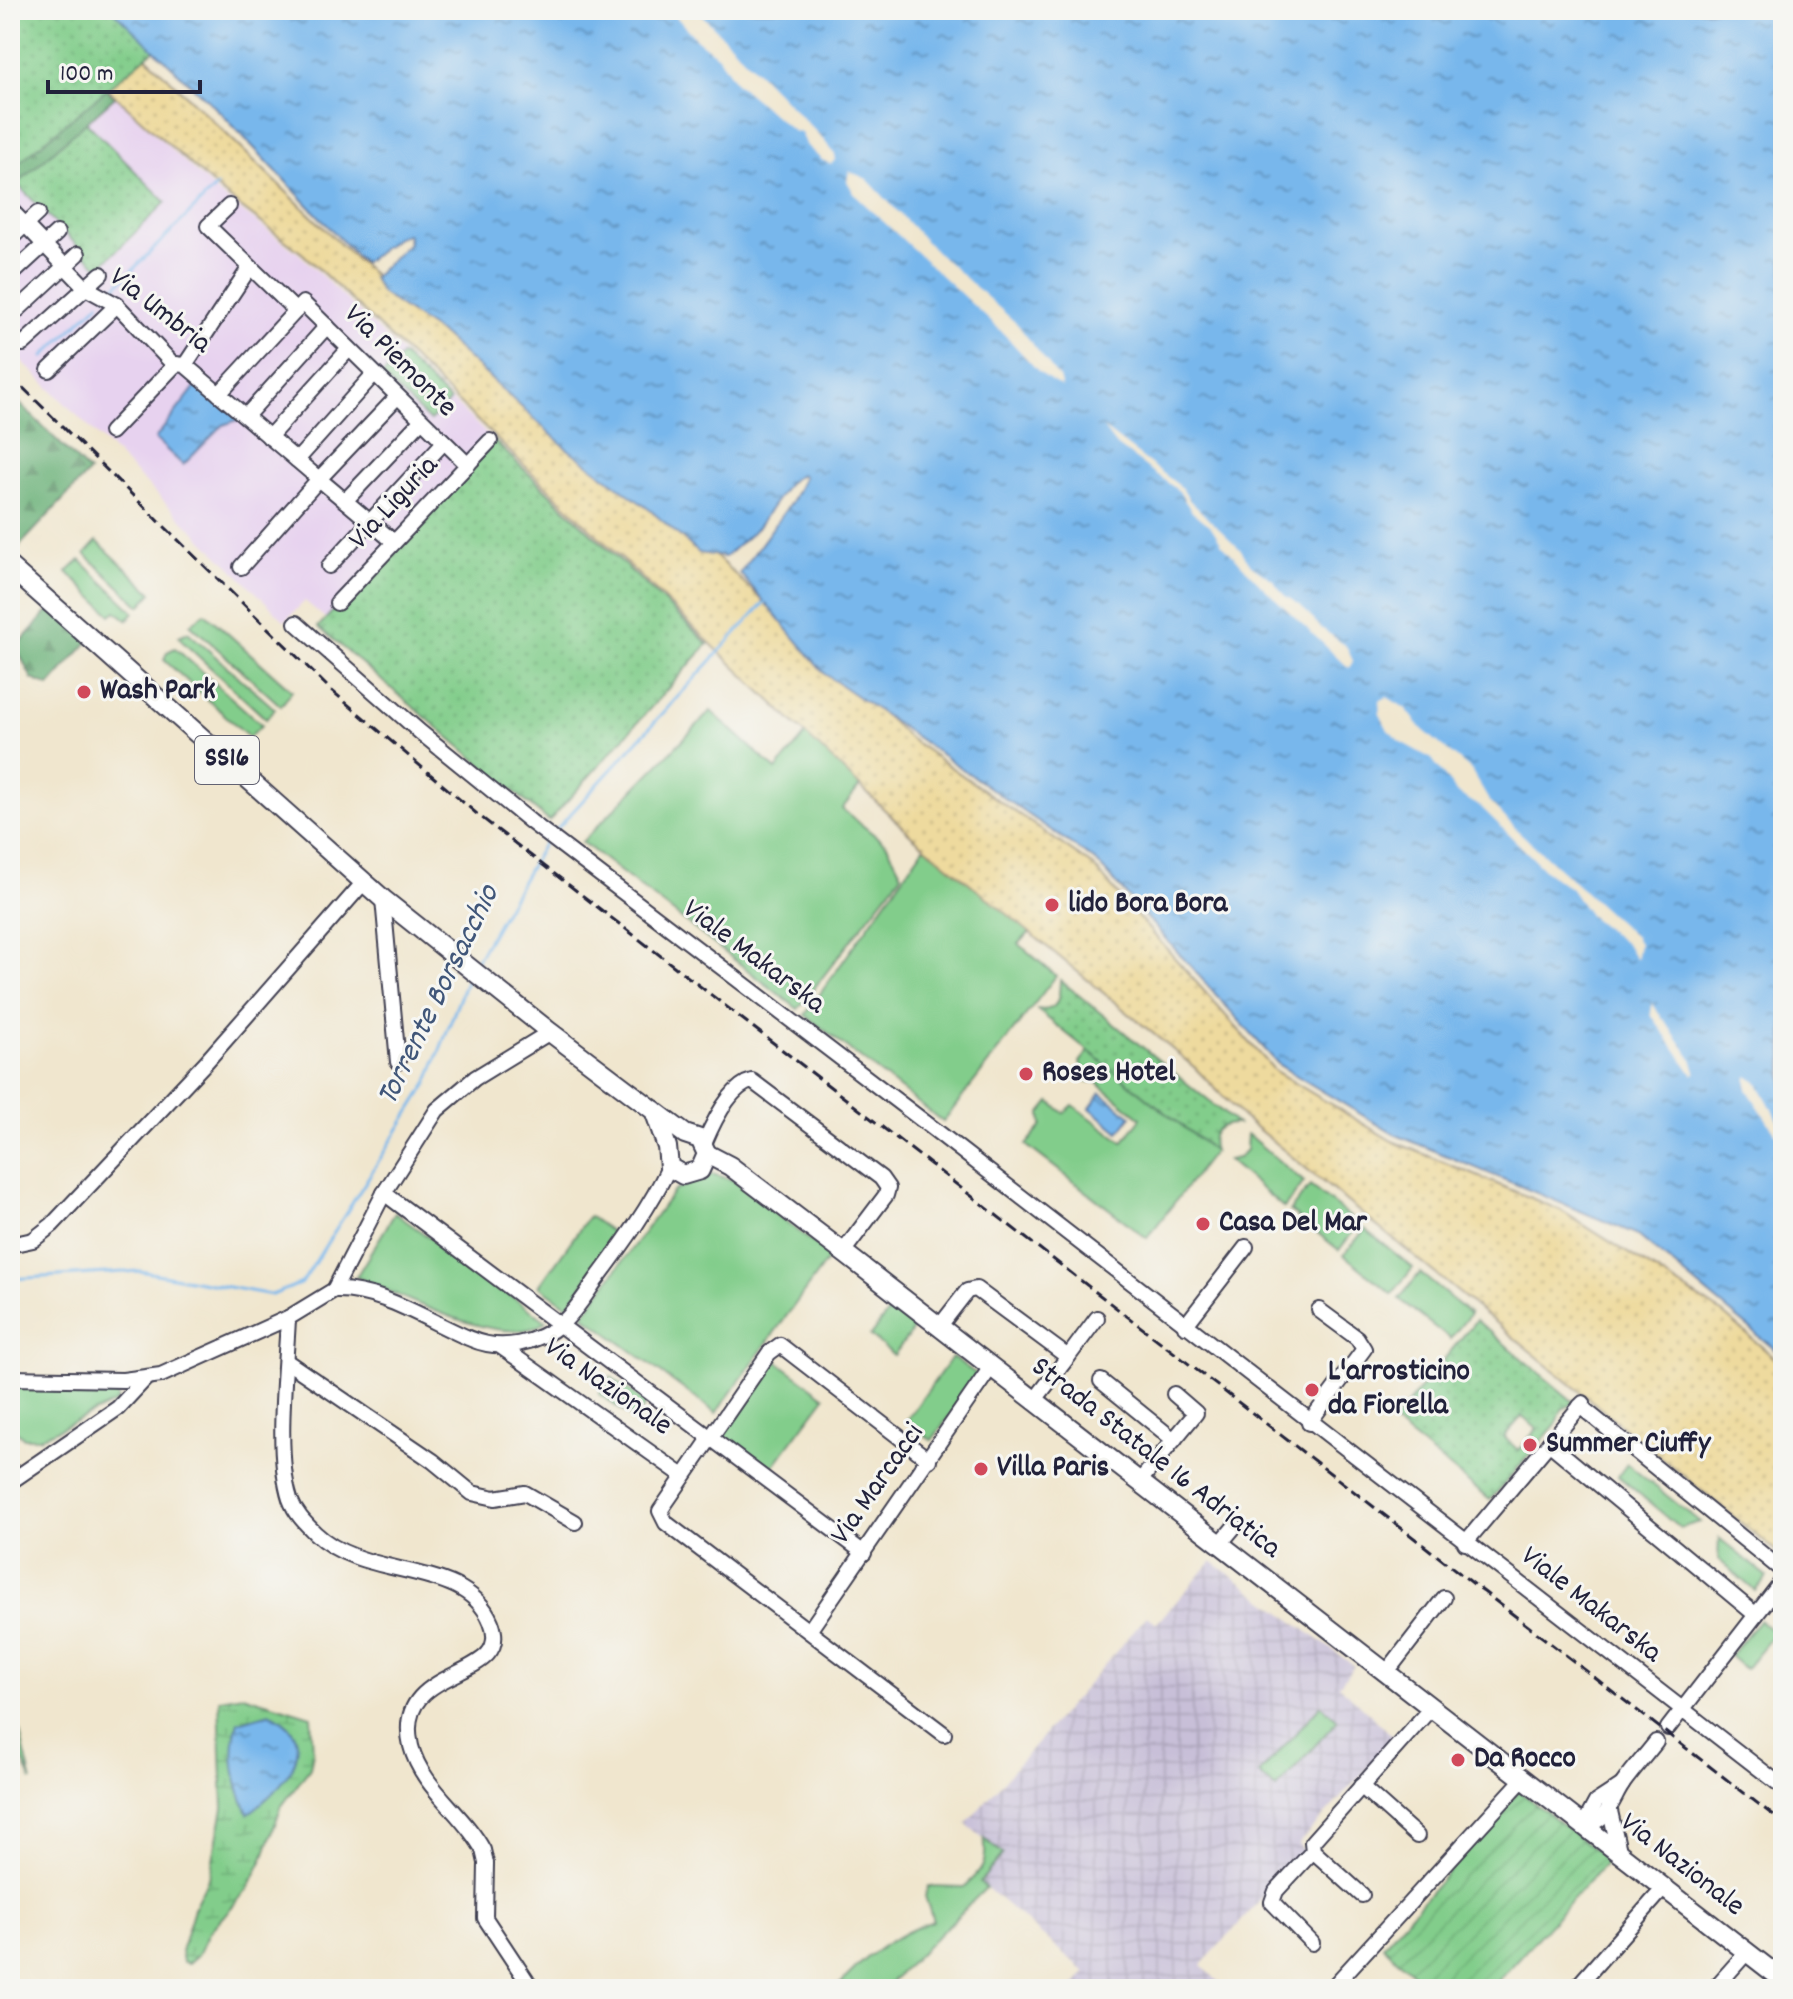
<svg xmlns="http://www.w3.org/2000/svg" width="1793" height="1999" viewBox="0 0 1793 1999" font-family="Dekko,sans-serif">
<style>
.built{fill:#e7d2ef}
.industrial{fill:url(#industrial-grid)}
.grass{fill:#82cd8b;stroke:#527863;stroke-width:2}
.forest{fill:url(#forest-firs);stroke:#466959;stroke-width:2}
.wetland{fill:url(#wetland-marsh);stroke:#527863;stroke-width:2}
.sand{fill:url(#sand-dots);stroke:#887e6c;stroke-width:2}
.park{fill:url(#park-dots);stroke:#527863;stroke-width:2;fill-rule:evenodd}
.garden{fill:url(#garden-furrows);stroke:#527863;stroke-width:2}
.water{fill:url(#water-ripples);stroke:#4d6c94;stroke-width:2}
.pier{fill:#f0e6ce}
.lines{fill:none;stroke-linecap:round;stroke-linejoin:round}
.stream{stroke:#78b7ec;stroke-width:3}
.minor-casing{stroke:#413f51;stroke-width:18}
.major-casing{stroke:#413f51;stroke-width:22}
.minor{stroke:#fff;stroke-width:14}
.major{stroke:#fff;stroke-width:18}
.rail{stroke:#22223b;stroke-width:3;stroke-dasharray:12 6;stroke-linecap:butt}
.poi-dot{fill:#d1495b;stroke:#f6f6f2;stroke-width:3}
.labels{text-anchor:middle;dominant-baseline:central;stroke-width:6;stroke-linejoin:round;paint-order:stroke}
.shield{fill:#f6f6f2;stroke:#626272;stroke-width:2}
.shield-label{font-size:28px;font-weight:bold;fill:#22223b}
.street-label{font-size:30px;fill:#22223b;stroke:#f6f6f2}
.poi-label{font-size:30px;font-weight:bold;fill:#22223b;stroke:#f6f6f2;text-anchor:start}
.water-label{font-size:32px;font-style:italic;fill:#405679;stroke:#f6f6f2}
</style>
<defs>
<pattern id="industrial-grid" width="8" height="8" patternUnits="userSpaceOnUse" patternTransform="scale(2)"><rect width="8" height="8" fill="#c8bfd8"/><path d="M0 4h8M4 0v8" fill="none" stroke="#aca4ba"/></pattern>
<pattern id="forest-firs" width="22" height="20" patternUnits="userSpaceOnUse" patternTransform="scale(2)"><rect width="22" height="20" fill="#69b077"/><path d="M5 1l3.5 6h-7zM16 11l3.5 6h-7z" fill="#568f63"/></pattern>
<pattern id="wetland-marsh" width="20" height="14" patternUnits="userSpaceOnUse" patternTransform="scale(2)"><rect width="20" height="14" fill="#82cd8b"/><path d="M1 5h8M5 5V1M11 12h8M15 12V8" fill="none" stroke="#70b079"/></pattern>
<pattern id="sand-dots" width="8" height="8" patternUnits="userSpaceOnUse" patternTransform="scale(2)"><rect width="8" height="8" fill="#eeda9e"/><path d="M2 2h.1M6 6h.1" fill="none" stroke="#ccbb89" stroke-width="1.8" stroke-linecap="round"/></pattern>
<pattern id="park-dots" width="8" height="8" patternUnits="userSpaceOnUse" patternTransform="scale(2)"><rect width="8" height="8" fill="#82cd8b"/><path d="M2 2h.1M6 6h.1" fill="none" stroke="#70b079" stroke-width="1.8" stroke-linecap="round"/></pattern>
<pattern id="garden-furrows" width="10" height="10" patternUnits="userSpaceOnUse" patternTransform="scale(2)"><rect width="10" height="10" fill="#82cd8b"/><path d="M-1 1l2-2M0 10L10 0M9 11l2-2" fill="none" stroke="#70b079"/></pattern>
<pattern id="water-ripples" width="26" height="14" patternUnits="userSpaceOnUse" patternTransform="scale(2)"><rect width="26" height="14" fill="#78b7ec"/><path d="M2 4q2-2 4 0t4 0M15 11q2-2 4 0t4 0" fill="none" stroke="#6294c0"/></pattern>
</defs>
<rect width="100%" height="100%" fill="#f6f6f2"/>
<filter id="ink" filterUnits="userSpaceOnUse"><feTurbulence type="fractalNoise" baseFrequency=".0125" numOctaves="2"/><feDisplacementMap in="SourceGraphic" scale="16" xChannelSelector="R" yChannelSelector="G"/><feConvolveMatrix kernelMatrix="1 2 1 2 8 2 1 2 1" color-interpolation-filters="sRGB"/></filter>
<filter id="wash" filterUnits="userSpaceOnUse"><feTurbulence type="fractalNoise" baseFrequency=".006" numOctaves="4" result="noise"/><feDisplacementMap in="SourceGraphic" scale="32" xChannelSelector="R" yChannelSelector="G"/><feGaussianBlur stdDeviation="1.8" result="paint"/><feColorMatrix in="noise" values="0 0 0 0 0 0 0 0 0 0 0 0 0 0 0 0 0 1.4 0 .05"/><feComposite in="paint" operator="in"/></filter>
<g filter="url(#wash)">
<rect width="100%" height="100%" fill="#f0e6ce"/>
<polygon class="built" points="115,97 219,194 299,254 494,441 326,619 305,601 285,621 10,349 10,190"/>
<polygon class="industrial" points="1212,1561 1354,1666 1339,1685 1395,1738 1298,1844 1305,1852 1201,1965 1226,1989 1072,1989 1086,1973 980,1882 1003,1854 966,1824 1147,1616 1157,1623"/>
<g class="grass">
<polygon points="97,541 152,593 140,606 85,554"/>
<polygon points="80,560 134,612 127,620 116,611 111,615 67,572"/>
<polygon points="205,613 292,691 281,706 190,624"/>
<polygon points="188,632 275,709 266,719 183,642 179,636"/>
<polygon points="175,648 262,725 249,737 164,660 167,652"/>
<polygon points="711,711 776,770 806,734 860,786 842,809 887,845 902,874 798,1009 582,842"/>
<polygon points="925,846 1030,932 1019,944 1056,976 943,1122 805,1015"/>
<polygon points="1089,1051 1214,1151 1147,1238 1026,1145 1042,1126 1041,1113 1050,1102 1064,1113 1073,1105 1123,1142 1141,1118 1096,1082 1085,1081 1080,1062"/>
<polygon points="1247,1134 1304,1182 1284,1208 1228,1160 1238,1158 1246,1150"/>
<polygon points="712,1174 733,1180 830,1256 716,1413 583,1315 674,1191"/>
<polygon points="1310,1186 1359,1224 1339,1250 1290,1211"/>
<path d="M395,1213L546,1321C508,1354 397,1293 356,1277Z"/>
<polygon points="589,1216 617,1236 568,1306 539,1286"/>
<polygon points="1365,1229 1413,1268 1392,1294 1344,1255"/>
<polygon points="1420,1273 1470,1314 1450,1339 1399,1299"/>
<polygon points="890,1310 914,1328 894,1355 870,1336"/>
<polygon points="952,1357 979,1376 932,1440 906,1421"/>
<polygon points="774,1359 825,1397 768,1473 717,1435"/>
<polygon points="611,1377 647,1403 635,1420 599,1394"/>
<polygon points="10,1383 118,1386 117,1402 39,1438 24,1438 10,1425"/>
<polygon points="1627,1464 1700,1522 1680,1528 1618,1476"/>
<polygon points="1719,1538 1767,1577 1755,1591 1718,1559"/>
<polygon points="1759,1620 1775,1633 1745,1669 1730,1656"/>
<polygon points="18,1701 17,1721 32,1781 10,1734 10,1708"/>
<polygon points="1321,1705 1338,1720 1276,1789 1259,1774"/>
<path d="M984,1838L1003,1854L980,1882L986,1888L884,1989H836C862,1958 896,1934 933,1921L925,1896L929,1886L964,1887C983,1871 988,1863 984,1838Z"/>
</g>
<g class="forest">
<polygon points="10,10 115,97 10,190"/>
<polygon points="10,394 89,472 12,554 10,552"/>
<polygon points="52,607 89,641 49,686 32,679 16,647"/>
</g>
<polygon class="wetland" points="243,1695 311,1716 313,1752 310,1768 281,1807 263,1859 248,1889 210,1931 198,1955 189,1963 183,1962 181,1951 195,1905 210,1875 223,1808 219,1699"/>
<polygon class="sand" points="21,10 98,10 358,261 467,356 589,437 910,739 1093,866 1275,1071 1392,1141 1560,1210 1722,1313 1783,1365 1783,1557 1243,1117 1194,1067 912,836 303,254 222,193"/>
<g class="park">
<polygon points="10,10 202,10 10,170"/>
<polygon points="86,122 166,202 99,268 17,184"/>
<polygon points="402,355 450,401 430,421 382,376"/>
<polygon points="494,441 708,644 549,821 318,627"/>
<path d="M1060,980L1237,1124C1219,1123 1208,1133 1214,1151L1036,1009C1061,1014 1059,994 1060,980Z"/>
<path d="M1476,1320L1575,1403L1562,1409L1557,1423L1490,1500L1393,1422ZM1522,1416L1537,1429L1518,1450L1504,1437Z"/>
</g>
<polygon class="garden" points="1519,1791 1608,1860 1491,1989 1429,1989 1383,1946"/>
<g class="water">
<path d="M112,10H1783V1356L1636,1234L1394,1134L1279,1065L1097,862L825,674L740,573L792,501L804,477L801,474L789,482L757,528L725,557L699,553L650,510L565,447L444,336L381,293L373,278L409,243L407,234C392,237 377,255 363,263L222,114Z"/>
<polygon points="199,382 240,419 223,425 183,465 155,439"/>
<polygon points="1101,1093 1131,1116 1119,1132 1090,1108"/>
<path d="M270,1713C327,1742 283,1788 248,1814C235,1783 228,1755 238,1722Z"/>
</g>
<g class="pier">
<polygon points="670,10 696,10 700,13 821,137 835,154 835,160 831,164 822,160 807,146 801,133 793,131 736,83 718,56 697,40"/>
<polygon points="849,171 867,179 932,248 1017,324 1059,378 1062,388 1040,373 1002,332 855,195 847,181"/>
<polygon points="1103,428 1181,487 1190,501 1241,550 1251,565 1273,580 1284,595 1300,605 1320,627 1346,646 1353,661 1349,668 1262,586 1222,544 1210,525 1192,512 1179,491 1115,444"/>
<polygon points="1387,697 1405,708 1423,730 1471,770 1489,801 1518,831 1635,937 1639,944 1636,960 1627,945 1589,915 1570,888 1546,871 1481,807 1457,793 1432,759 1401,742 1388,730 1380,714 1379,701"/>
<polygon points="1652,1003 1692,1059 1696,1072 1693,1075 1651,1014"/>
<polygon points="1747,1076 1757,1082 1781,1125 1783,1145 1747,1089"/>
</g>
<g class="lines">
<g class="stream">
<polyline points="106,296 217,186"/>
<polyline points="44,356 99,303"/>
<polyline points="553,833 764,603"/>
<polyline points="475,963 545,841"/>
<polyline points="10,1279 140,1271 272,1295 302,1283 427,1084 468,976"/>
</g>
</g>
</g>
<g filter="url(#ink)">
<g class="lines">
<defs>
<g id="minor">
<polyline points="229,206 208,226 296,311"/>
<polyline points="10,209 86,288 117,305 173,364 185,365 319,479 241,567"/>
<polyline points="10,239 38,213"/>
<polyline points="10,276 57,233"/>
<polyline points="10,317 78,254"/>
<polyline points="23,344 101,274"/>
<polyline points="185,365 250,267"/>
<polyline points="49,370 117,305"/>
<polyline points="219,394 303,303 468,465"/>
<polyline points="246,416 327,326"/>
<polyline points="111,432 176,364"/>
<polyline points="269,437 349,349"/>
<polyline points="297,460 374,374"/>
<polyline points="345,501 421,421"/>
<polyline points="394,542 319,479 397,397"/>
<polyline points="329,566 444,442"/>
<polyline points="337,603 490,441"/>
<polyline points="296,623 420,732 531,822 935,1130 1783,1787"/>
<polyline points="383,899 398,1062"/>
<path d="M704,1144C712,1125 730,1086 752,1081L881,1178L888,1188L886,1195L843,1252"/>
<polyline points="384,1193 864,1553"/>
<polyline points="10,1245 33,1240 52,1225 206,1062 364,882"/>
<polyline points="334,1290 384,1193 437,1110 475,1078 550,1032"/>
<path d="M288,1318C286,1368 275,1453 290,1499C295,1513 305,1523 315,1533C366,1582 465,1558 491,1622C516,1684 391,1661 411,1746C421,1787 464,1814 483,1850L486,1863L485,1918L532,1989"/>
<polyline points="1185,1326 1246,1247"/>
<polyline points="939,1327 967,1291 976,1289 1068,1357 1034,1401"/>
<polyline points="500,1346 682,1475"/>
<polyline points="1068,1357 1097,1318"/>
<polyline points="286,1361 433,1461 472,1493 495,1498 525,1493 575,1522"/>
<path d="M10,1378L123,1380L161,1375L288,1318L334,1290C381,1288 429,1322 471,1339C501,1352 537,1344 562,1323C576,1311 586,1294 596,1280C623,1244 650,1207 669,1167"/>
<polyline points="1101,1381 1174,1440"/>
<polyline points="1580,1406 1783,1571"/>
<polyline points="1309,1423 1364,1349 1357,1338 1319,1310"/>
<polyline points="1549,1443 1756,1615"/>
<polyline points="929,1460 780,1345 769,1353 660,1511 666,1523 944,1734"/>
<polyline points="10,1482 118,1408 145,1379"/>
<polyline points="1139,1482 1196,1413 1174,1394"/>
<polyline points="1465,1543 1583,1403"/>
<polyline points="1219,1545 1235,1526"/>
<polyline points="809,1631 991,1367"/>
<polyline points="1386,1673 1444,1598"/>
<polyline points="1668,1728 1783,1580"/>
<polyline points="1361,1786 1417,1836"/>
<polyline points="1610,1811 1620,1855"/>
<path d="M1583,1826C1609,1822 1611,1800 1624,1782C1634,1768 1646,1755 1656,1742"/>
<polyline points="1583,1826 1596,1802 1622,1785"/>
<polyline points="1362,1895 1313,1851 1312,1842 1431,1708"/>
<polyline points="1312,1943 1272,1902 1276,1891 1313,1851"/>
<polyline points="1331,1989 1524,1778"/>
<polyline points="1575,1989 1663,1889"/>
<polyline points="1714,1989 1747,1952"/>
</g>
<g id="major">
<polyline points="10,567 383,899 550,1032 685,1134 700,1139 707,1154 700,1170 683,1175 669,1167 667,1147 654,1110"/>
<polyline points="707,1154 730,1166 843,1252 1783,1980"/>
</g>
</defs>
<use href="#minor" class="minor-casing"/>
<use href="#major" class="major-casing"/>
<use href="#minor" class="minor"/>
<use href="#major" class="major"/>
<polyline class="rail" points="10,375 331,690 477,814 1783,1823"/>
</g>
</g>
<g class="poi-dot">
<circle cx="84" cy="692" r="8"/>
<circle cx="1052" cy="905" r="8"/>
<circle cx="1026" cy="1074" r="8"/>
<circle cx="1203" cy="1224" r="8"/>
<circle cx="1312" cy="1390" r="8"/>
<circle cx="1530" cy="1445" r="8"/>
<circle cx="981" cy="1469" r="8"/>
<circle cx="1458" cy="1760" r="8"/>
</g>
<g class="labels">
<rect class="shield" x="195" y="736" width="64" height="48" rx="6"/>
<g class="shield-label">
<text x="227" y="760">SS16</text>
</g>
<g class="street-label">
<text transform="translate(159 312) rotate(38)">Via Umbria</text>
<text transform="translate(399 362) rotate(45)">Via Piemonte</text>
<text transform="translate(395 504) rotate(-47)">Via Liguria</text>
<text transform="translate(753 958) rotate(37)">Viale Makarska</text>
<text transform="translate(607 1388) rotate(35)">Via Nazionale</text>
<text transform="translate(1155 1459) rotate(38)">Strada Statale 16 Adriatica</text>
<text transform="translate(879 1485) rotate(-55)">Via Marcacci</text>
<text transform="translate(1590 1606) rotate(38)">Viale Makarska</text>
<text transform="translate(1681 1866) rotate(38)">Via Nazionale</text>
</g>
<g class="poi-label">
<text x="100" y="692">Wash Park</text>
<text x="1068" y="905">lido Bora Bora</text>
<text x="1042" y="1074">Roses Hotel</text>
<text x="1219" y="1224">Casa Del Mar</text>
<text x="1328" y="1373">L'arrosticino<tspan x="1328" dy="34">da Fiorella</tspan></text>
<text x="1546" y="1445">Summer Ciuffy</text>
<text x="997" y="1469">Villa Paris</text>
<text x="1474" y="1760">Da Rocco</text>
</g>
<g class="water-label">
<text transform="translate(440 996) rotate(-64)">Torrente Borsacchio</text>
</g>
</g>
<rect width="1793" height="1999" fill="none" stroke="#f6f6f2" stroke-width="40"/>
<path d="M48 80v12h152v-12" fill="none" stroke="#22223b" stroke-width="4"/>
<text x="60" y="80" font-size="24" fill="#22223b" stroke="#f6f6f2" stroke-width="6" paint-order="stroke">100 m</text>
</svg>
